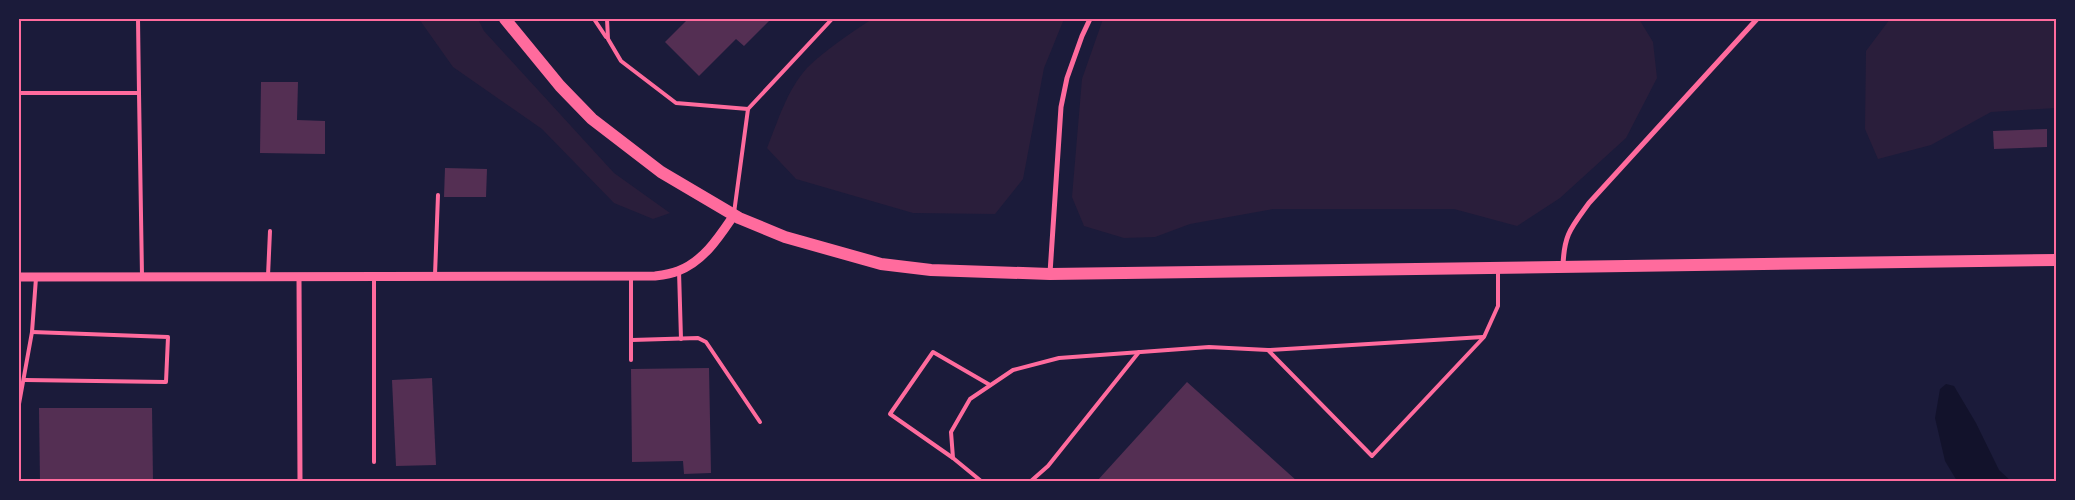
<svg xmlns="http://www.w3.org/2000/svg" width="2075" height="500" viewBox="0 0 2075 500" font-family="Lora,serif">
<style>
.green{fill:#2a1e3b}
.water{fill:#12122b}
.building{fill:#542f53}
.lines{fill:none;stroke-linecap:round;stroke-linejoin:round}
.service{stroke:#ff6b9d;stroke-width:4}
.minor{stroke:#ff6b9d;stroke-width:5}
.tertiary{stroke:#ff6b9d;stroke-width:9}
.primary{stroke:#ff6b9d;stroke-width:12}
.neatline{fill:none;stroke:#ff6b9d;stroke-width:2}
</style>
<rect width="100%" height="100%" fill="#1b1b3a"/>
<g class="green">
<polygon points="419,19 478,19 484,31 614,173 670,213 653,219 614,203 542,129 453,67"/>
<path d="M872,19H1064L1044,68L1023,179L995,214L913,213L796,179L767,148C778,121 787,90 807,68C824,51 852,32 872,19Z"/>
<polygon points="1103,19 1639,19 1653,42 1657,78 1626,138 1560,198 1517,226 1454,209 1273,209 1190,224 1155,237 1124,238 1084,226 1072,197 1082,79"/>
<polygon points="1890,19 2056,19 2056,108 1991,112 1931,145 1878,159 1865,129 1866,51"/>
</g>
<polygon class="water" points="1946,384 1954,386 1976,423 1999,470 2011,481 1957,481 1945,461 1935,418 1940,389"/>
<g class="building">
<polygon points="688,19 771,19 744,46 736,39 699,76 665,42"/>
<polygon points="261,82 298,82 297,120 325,121 325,154 260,153"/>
<polygon points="2047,129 2047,147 1994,149 1993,131"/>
<polygon points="445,168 487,169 486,197 444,197"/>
<polygon points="709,368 711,473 684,474 683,461 632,462 631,369"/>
<polygon points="432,378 436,465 396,466 392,380"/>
<polygon points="1187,382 1297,481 1097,481"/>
<polygon points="39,408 152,408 153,481 40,481"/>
</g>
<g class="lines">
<g class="service">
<polyline points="138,19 139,93"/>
<polyline points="594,19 606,37"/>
<polyline points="607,19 608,39 621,61 676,103 748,109"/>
<polyline points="19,93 139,93 142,276"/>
<polyline points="734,213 748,109 832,19"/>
<polyline points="679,271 681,339"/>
<polyline points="435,275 438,195"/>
<polyline points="268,276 270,231"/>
<polyline points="374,276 374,462"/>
<polyline points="631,276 631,360"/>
<polyline points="632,340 698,338 706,342 760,422"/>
<polyline points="1268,350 1483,337"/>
<polyline points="25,380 166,382 168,337 32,332"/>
<polyline points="19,404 32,332 36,278"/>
<polyline points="953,458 890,414 933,352 990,385"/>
<polyline points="981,481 953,458 951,432 970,399 1013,370 1059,358 1209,347 1268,350 1372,456 1484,337 1498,306 1498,271"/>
<polyline points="1031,481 1048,466 1139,352"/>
</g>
<g class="minor">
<path d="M1563,266C1564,234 1571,228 1589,203L1757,19"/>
<polyline points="1050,273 1061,107 1067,78 1082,36 1090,19"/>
<polyline points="299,277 300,481"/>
</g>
<path class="tertiary" d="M19,277L655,276C663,275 671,274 678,271C704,261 719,237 734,215"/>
<polyline class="primary" points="505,19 560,86 592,119 661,172 739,218 785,237 881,264 931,270 1050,274 2056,260"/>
</g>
<rect width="2075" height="500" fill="none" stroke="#1b1b3a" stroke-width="40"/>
<rect x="20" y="20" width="2035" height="460" class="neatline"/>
</svg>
